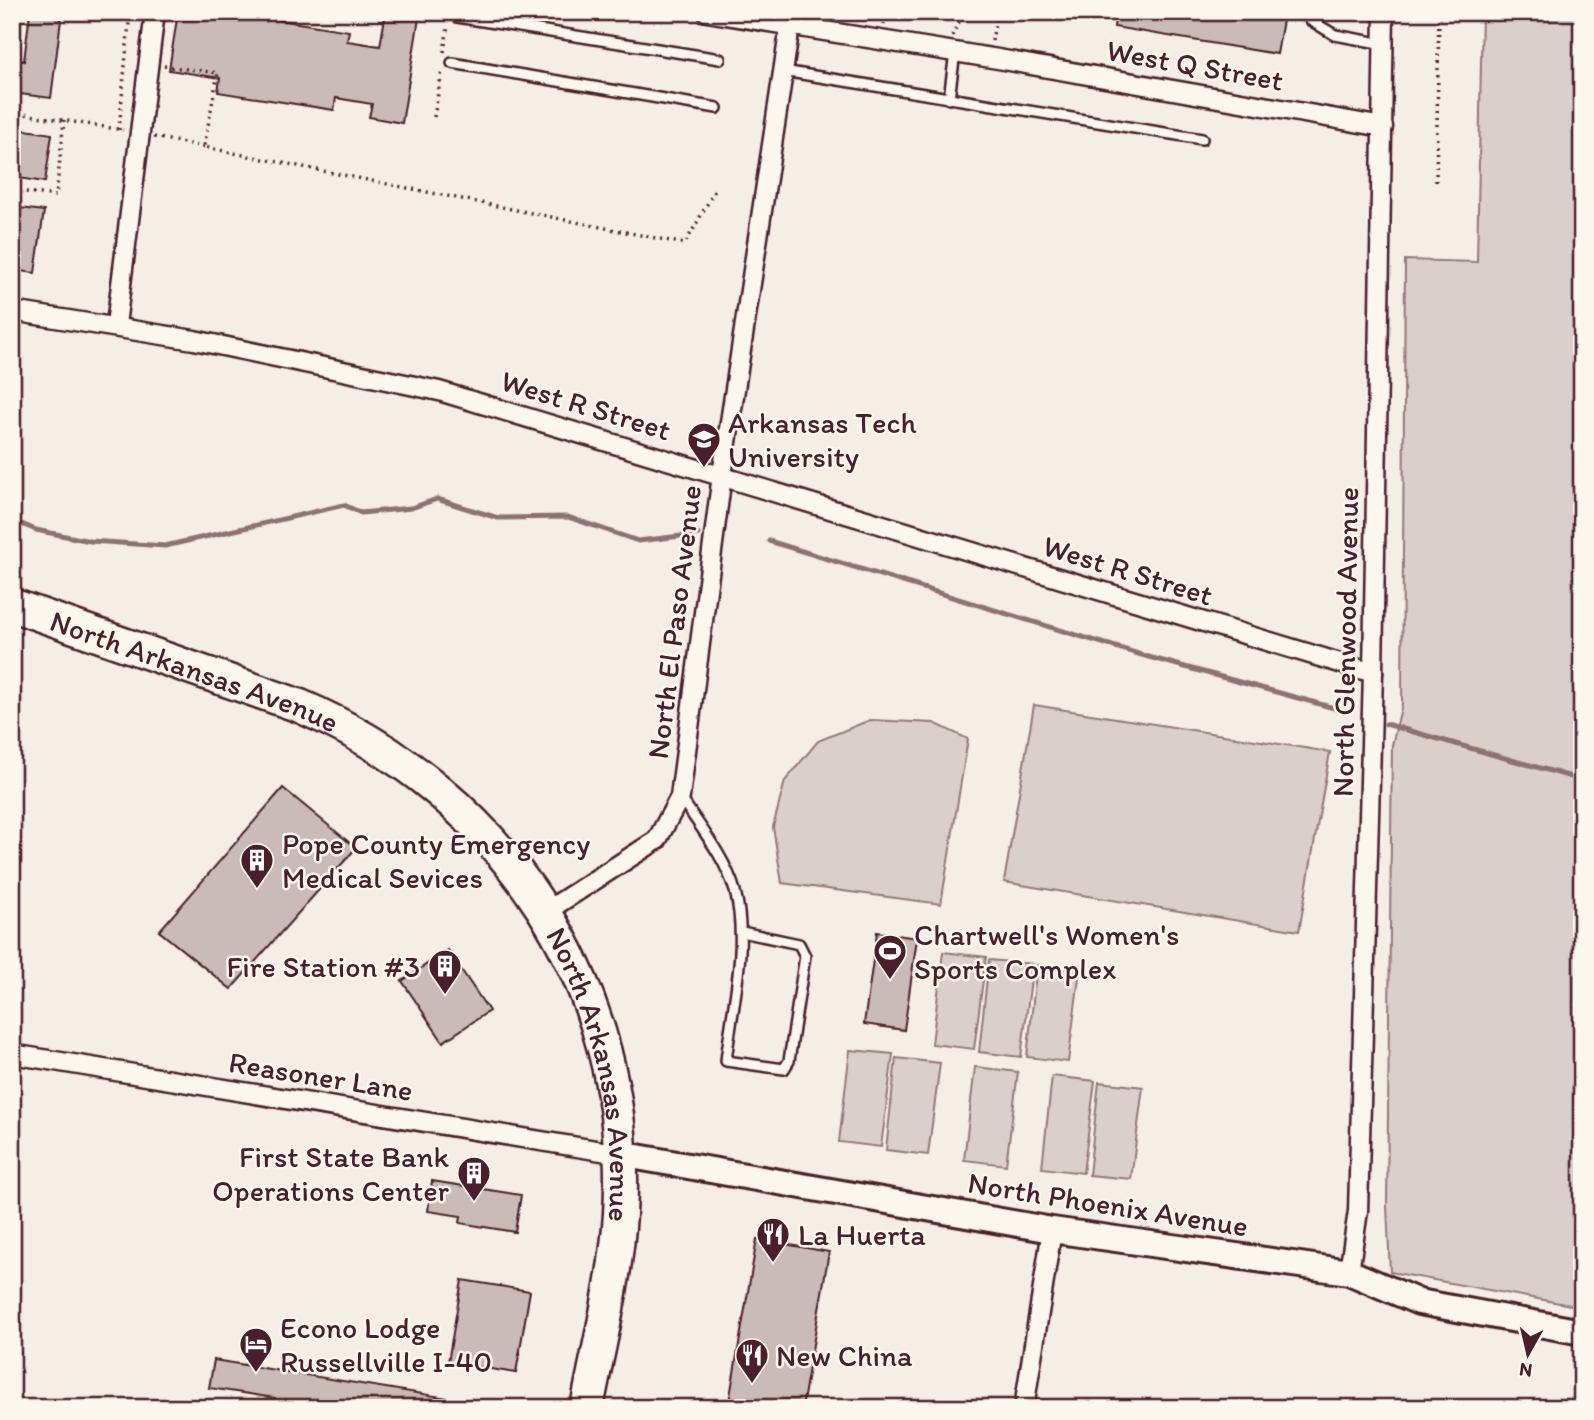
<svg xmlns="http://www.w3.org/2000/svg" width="1594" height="1420" viewBox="0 0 1594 1420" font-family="Itim,sans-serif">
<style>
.green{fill:#dbd0c9;stroke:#92787a;stroke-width:2}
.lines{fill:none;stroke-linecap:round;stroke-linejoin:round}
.stream{stroke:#8d7174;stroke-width:5}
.building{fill:#cabbb6;stroke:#4a1f2b;stroke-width:2}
.lane-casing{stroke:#4a1f2b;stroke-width:14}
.street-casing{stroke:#4a1f2b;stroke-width:23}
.secondary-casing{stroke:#4a1f2b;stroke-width:30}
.highway-casing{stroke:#4a1f2b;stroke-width:37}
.path{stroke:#4a1f2b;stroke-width:3.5;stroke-dasharray:2 5;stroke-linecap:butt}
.lane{stroke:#fbf7ec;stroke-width:9}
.street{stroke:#fbf7ec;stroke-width:18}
.secondary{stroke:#fbf7ec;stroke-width:24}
.highway{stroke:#fbf7ec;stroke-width:32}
.labels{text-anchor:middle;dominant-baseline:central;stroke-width:5;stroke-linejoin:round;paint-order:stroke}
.street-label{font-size:30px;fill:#4a1f2b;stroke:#fbf7ec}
.poi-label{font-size:30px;fill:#4a1f2b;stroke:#fbf7ec;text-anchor:start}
</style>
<rect width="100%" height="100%" fill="#f4eee4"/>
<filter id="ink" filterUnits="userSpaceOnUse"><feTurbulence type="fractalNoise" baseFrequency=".0143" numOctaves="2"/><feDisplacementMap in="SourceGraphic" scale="14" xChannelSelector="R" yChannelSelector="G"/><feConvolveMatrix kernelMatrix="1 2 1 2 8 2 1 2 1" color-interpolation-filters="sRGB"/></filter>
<g filter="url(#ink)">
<g class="green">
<polygon points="1482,12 1582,12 1582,1307 1390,1272 1387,1206 1392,745 1402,704 1405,260 1477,262"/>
<polygon points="1034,705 1330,752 1299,931 1004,882"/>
<polygon points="870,720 934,723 968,739 941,904 782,883 773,827 785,781 818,741"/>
<polygon points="943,952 986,957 974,1049 932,1044"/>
<polygon points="989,960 1033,964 1021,1057 979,1052"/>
<polygon points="1037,965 1080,970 1068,1062 1027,1057"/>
<polygon points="850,1050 893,1054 881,1147 839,1142"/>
<polygon points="896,1058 940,1063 928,1155 886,1150"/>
<polygon points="975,1067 1018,1072 1006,1165 964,1160"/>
<polygon points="1052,1076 1095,1081 1083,1173 1042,1168"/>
<polygon points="1099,1082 1143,1087 1131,1179 1089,1175"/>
</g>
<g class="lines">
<g class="stream">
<polyline points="12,520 36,530 90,541 165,546 344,505 361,513 411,508 437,499 498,518 568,517 638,541 698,534"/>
<polyline points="769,541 1145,656 1345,711"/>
<polyline points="1386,724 1582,780"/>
</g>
</g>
<g class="building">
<polygon points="30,12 62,12 51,98 12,93 12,59 24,61"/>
<polygon points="178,12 229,12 349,31 347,41 380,46 386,12 420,12 402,123 369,117 372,104 336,98 334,110 218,92 220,78 169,70"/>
<polygon points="1116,12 1251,12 1251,15 1283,20 1277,54 1114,27"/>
<polygon points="12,128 52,134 45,182 12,177"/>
<polygon points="12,207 44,211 35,273 12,270"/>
<polygon points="283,788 356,848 231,989 159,931"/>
<polygon points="877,932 917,938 904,1030 864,1024"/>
<polygon points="448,950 489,1011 443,1042 402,981"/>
<polygon points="432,1181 521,1195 515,1232 460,1223 461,1216 428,1211"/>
<polygon points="757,1239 829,1252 802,1408 728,1408"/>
<polygon points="462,1280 530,1291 516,1373 448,1362"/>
<polygon points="214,1360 460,1400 460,1408 323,1408 299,1404 299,1408 274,1408 275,1398 209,1388"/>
</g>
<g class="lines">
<defs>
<g id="lane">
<polyline points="1308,12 1310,20 1335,35 1384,44"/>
<polyline points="457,17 720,59"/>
<polyline points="452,63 717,108"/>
<polyline points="783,71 1202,139"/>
<polyline points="949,99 955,52"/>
<path d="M681,798C700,827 725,857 735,891C749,944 732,1007 726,1061L784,1069L789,1061L805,956L799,944L742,932"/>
</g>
<g id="street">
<polyline points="707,12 998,59 1383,127"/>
<polyline points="12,311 194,340 439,391 1373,673"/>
<polyline points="116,325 155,12"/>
<polyline points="545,912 657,840 680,797 722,475 790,26"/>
<polyline points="12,1054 620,1154"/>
<polyline points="1349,1272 1358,1211 1373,673 1384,12"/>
<polyline points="1024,1408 1052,1230"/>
</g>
<polyline id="secondary" points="620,1154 1052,1230 1349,1272 1419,1302 1582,1332"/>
<g id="highway">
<path id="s1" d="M12,605L300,706C505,794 634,988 620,1214C616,1279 599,1344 587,1408"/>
</g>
</defs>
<use href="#lane" class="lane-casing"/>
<use href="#street" class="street-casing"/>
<use href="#secondary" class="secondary-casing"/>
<use href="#highway" class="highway-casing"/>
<g class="path">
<polyline points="89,12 128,19"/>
<polyline points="884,25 886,12"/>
<polyline points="952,36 964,12"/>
<polyline points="992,41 997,12"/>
<polyline points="444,52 448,25"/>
<polyline points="164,66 218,73 204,147 685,244 715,190"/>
<polyline points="12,112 123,130"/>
<polyline points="434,117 442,70"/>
<polyline points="119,130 130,12"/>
<polyline points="154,137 204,147"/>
<polyline points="1436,182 1439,12"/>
<polyline points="12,190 56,196 64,120"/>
</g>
<use href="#lane" class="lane"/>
<use href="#street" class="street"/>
<use href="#secondary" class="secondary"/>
<use href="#highway" class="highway"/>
</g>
</g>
<defs>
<symbol id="university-pin" viewBox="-11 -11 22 30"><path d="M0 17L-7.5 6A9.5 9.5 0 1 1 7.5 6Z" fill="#4a1f2b" stroke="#fbf7ec"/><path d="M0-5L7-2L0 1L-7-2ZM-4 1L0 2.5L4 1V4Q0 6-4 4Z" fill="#fff"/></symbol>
<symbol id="building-pin" viewBox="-11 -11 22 30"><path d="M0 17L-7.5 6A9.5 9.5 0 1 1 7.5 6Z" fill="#4a1f2b" stroke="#fbf7ec"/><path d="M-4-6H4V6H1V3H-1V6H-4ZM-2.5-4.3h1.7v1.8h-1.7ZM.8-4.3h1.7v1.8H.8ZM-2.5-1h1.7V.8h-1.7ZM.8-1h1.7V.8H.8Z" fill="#fff"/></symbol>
<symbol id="stadium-pin" viewBox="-11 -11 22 30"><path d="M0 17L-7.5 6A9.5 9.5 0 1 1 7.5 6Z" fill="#4a1f2b" stroke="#fbf7ec"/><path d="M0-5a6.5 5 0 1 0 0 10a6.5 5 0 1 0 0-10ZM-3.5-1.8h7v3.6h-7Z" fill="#fff"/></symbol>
<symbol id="restaurant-pin" viewBox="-11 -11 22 30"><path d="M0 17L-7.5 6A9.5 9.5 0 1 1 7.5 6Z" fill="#4a1f2b" stroke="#fbf7ec"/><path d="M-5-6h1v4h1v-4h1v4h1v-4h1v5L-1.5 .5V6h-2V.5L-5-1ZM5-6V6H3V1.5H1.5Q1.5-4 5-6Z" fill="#fff"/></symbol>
<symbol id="hotel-pin" viewBox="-11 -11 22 30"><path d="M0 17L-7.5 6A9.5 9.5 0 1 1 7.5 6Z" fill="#4a1f2b" stroke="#fbf7ec"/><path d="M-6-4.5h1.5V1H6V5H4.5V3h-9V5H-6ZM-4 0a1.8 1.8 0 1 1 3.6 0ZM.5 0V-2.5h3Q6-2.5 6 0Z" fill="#fff"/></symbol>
</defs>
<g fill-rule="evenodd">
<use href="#university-pin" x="685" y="420" width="38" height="52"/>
<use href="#building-pin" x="238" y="841" width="38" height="52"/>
<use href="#stadium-pin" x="871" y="932" width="38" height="52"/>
<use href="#building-pin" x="426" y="947" width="38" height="52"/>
<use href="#building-pin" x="455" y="1154" width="38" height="52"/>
<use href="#restaurant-pin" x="754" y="1215" width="38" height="52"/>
<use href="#hotel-pin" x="237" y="1325" width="38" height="52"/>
<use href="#restaurant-pin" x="733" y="1336" width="38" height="52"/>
</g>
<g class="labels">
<g class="street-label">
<text transform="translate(1195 65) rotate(10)">West Q Street</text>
<text transform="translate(586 405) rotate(17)">West R Street</text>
<text transform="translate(1128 570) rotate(17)">West R Street</text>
<text transform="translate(674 622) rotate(-83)">North El Paso Avenue</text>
<text transform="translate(1345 642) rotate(-89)">North Glenwood Avenue</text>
<text stroke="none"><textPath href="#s1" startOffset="194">North Arkansas Avenue</textPath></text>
<text transform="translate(321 1076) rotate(9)">Reasoner Lane</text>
<text stroke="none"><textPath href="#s1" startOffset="802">North Arkansas Avenue</textPath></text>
<text transform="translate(1108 1204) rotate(9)">North Phoenix Avenue</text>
</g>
<g class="poi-label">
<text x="728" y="422">Arkansas Tech<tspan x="728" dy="34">University</tspan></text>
<text x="282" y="843">Pope County Emergency<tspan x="282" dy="34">Medical Sevices</tspan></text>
<text x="914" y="934">Chartwell's Women's<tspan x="914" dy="34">Sports Complex</tspan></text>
<text x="420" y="966" text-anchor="end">Fire Station #3</text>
<text x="449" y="1156" text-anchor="end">First State Bank<tspan x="449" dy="34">Operations Center</tspan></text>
<text x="798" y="1234">La Huerta</text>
<text x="280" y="1327">Econo Lodge<tspan x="280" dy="34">Russellville I-40</tspan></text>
<text x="776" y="1355">New China</text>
</g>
</g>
<rect width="1594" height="1420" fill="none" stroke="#fbf7ec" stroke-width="42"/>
<rect x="21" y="21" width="1552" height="1378" fill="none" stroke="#4a1f2b" stroke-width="2.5" filter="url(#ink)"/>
<g transform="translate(1528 1354) rotate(188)" stroke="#fbf7ec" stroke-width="5" paint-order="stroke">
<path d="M0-5L12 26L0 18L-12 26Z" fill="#4a1f2b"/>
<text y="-10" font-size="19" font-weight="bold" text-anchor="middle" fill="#4a1f2b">N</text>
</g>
</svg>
